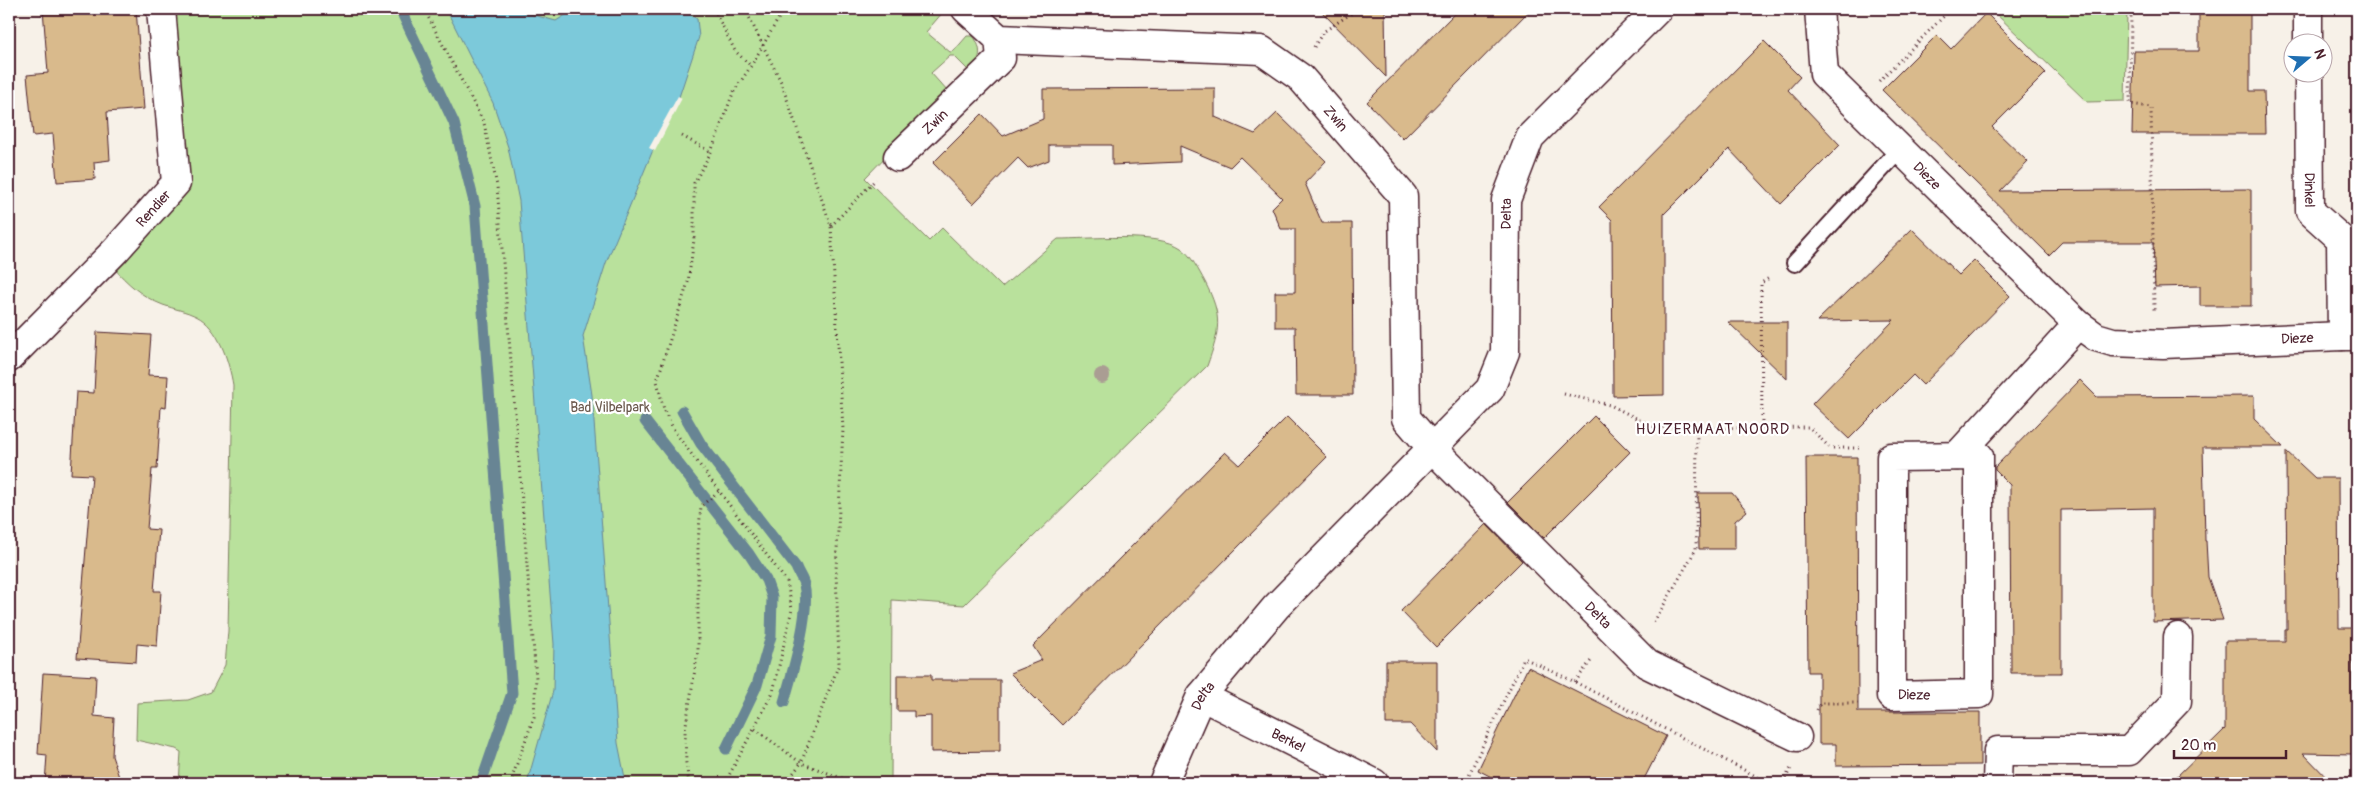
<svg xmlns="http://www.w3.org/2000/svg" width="2366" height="792" viewBox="0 0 2366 792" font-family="Pangolin,sans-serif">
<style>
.green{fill:#b9e19c;stroke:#828064}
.water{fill:#7cc9da;stroke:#688594}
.pier{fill:#f7f1e8}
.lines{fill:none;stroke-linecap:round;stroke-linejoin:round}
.stream{stroke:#688594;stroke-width:11}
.building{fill:#d9ba8c;stroke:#4a1f2b}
.lane-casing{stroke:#4a1f2b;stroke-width:20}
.street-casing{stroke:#4a1f2b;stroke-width:31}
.secondary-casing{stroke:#4a1f2b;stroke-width:31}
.path{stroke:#4a1f2b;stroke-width:3;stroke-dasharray:1 4;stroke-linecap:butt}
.lane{stroke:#fff;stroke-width:16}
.street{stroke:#fff;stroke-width:28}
.secondary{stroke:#fff;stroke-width:28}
.tree{fill:#aa9d93}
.labels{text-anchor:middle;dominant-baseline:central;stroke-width:4.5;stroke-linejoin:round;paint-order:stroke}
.street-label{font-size:14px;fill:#4a1f2b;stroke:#fff}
.park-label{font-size:14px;fill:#6b594d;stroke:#fff}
.neighbourhood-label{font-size:15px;letter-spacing:1px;fill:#4a1f2b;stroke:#fff}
</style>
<rect width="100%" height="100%" fill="#f7f1e8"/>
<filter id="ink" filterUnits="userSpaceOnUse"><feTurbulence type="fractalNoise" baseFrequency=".02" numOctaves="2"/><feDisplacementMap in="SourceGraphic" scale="10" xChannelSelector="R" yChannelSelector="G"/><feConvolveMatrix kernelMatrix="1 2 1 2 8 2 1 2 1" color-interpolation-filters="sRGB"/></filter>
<g filter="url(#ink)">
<g class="green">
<path d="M169,9H940L943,12L926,32L950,52L954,51L967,36H973C983,49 981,60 970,72L954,56H950L931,73L948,92L865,178L929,241L942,228L1002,287L1058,239C1087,239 1158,232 1181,248C1191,255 1199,271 1205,282C1223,317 1220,330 1207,366L964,605L892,600L891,783H179L181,752L176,749L136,740L137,703L188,700L211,692L225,665L228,631L233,385C229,362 219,327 196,316C186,311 174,309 163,305C142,297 127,283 112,266L186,190Z"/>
<polygon points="1991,9 2122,9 2127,13 2125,101 2087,102"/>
</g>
<polygon class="water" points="446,9 519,9 522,12 556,21 575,9 682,9 697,19 699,37 679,97 653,150 606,263 583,336 592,395 618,743 626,783 527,783 553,691 554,644 519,201 508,147 493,103"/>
<polygon class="pier" points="678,96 682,98 655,151 649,148"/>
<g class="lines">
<g class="stream">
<polyline points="400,9 454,123 475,206 512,693 481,783"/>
<path d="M682,411L701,444L796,567C798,573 803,579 804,585C811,612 792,674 784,702"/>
<polyline points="645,421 749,554 766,580 772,597 771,636 757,685 726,749"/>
</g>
</g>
<g class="building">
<polygon points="43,9 136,9 144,109 107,112 110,160 94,162 95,179 57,182 53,134 33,136 27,75 48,73"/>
<polygon points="1319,9 1385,9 1386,77"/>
<polygon points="1459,9 1531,9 1403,139 1367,102"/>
<polygon points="2199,9 2250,9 2250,91 2264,91 2265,134 2132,134 2134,51 2199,51"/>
<polygon points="1986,13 2046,73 1992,127 2028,162 2000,191 2251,189 2251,306 2200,306 2200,286 2155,287 2153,242 2062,242 2049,255 1882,90 1937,35 1951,49"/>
<polygon points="1764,41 1800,77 1788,90 1840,145 1781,204 1729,149 1664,214 1664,395 1613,396 1612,220 1599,207"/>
<polygon points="1215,88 1215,117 1255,134 1277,113 1326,161 1305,183 1322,223 1352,223 1353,395 1296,395 1295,327 1275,327 1275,292 1295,292 1295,229 1281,229 1272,208 1282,198 1240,157 1230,167 1180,146 1180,162 1112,165 1112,145 1049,145 1049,160 1028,168 1018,158 973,204 933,163 982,114 1003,136 1043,119 1043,89"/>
<polygon points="1912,229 1959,275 1974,260 2010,296 1923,385 1913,375 1849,439 1812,404 1894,320 1817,321"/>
<polygon points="1728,322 1787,322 1787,379"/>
<polygon points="97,332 151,335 148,375 168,376 166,408 161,407 157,469 152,469 147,529 159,530 154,591 161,591 157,646 137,644 136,662 77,658 92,475 71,474 76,392 94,393"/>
<polygon points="2080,380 2097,397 2254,396 2254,419 2283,447 2203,447 2205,541 2206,541 2208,577 2223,620 2153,622 2153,508 2061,510 2061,673 2011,673 2010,485 1995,470 1995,467"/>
<polygon points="1594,416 1630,452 1544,538 1508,502"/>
<polygon points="1287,417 1327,457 1062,725 1010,673 1042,660 1033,646 1225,452 1239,465"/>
<polygon points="2286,451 2315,478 2338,478 2339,628 2352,628 2353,754 2303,753 2332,783 2170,783 2225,729 2225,641 2285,641 2285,629 2287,629"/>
<polygon points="1806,457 1857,457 1858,712 1980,712 1980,765 1836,766 1836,744 1819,744 1819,672 1808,672"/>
<polygon points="1698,493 1732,493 1747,511 1735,521 1735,549 1699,549"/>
<polygon points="1486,524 1522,561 1436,647 1401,611"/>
<polygon points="1386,661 1437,661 1437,752 1410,724 1386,724"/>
<polygon points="1528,667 1666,736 1642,783 1503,783 1478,770"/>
<polygon points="43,673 96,676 94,716 114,718 112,756 121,783 45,783 47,755 38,754"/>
<polygon points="897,675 931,675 931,680 1000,680 1000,751 931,752 931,716 914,717 914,711 897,711"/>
</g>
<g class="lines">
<defs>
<polyline id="lane" points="1795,263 1900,149"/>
<g id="street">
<path id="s1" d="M966,9L999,39L1261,50L1301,78L1403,196L1406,418L1432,448L1647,664L1797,737"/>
<path id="s2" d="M1819,9L1824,74L2078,324L2096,337L2113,342L2163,344L2342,336"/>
<polyline points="2308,9 2308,42"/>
<path id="s3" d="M2309,72L2310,211L2341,239L2342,336H2357"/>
<path id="s4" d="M898,157L1001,58L999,39"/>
<path id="s5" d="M9,358L115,251L176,183L161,9"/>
<polyline points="1957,456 2078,324"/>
<polygon points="1979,456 1979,694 1891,696 1891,457"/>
<path id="s6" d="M1201,696L1374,783"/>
<polyline points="1997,783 1998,751 2129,751 2177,701 2178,637"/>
</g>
<g id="secondary">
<path id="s7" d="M1163,783L1201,696L1276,607L1490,389L1505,352L1506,200L1530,137L1658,9"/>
</g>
</defs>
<use href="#lane" class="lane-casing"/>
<use href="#street" class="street-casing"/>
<use href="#secondary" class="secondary-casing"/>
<g class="path">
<polyline points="424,9 484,123 497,186 536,678 534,717 510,783"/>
<polyline points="714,9 735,51 751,66"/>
<polyline points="745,9 781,82 831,226 843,429 836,570 839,664 801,763 786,783"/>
<polyline points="2126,9 2131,13 2130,104 2151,107 2154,310"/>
<polyline points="1314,47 1323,32 1358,9"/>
<polyline points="1879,81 1951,9"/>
<polyline points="682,136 711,152"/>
<polyline points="831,226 876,179"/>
<polyline points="1564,394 1610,405 1654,427 1697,428"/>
<polyline points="1762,426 1761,283 1771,277"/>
<polyline points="1654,622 1696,549 1697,428 1809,427 1830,448 1859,448"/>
<polyline points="1575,682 1593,658"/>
<polyline points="1817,710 1820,703 1858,703"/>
<polyline points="755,729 801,763 855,783"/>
<polyline points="689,783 686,763 685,731 698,651 698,541 701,506 719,491"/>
<polyline points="725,783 773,692 792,609 787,582 675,432 664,410 657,381 688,282 694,240 694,183 711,152 733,93 751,66 784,9"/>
<polyline points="1465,783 1524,658 1575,682 1769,783"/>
<polyline points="1783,783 1791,768"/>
</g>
<use href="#lane" class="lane"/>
<use href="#street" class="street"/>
<use href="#secondary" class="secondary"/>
</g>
<circle class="tree" cx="1102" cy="376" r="8"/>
</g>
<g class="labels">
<g class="street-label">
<text stroke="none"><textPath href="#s1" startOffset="409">Zwin</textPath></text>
<text stroke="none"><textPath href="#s4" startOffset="51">Zwin</textPath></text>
<text stroke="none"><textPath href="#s2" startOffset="210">Dieze</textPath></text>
<text stroke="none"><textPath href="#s3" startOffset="118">Dinkel</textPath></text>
<text stroke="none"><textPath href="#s5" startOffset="208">Rendier</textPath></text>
<text stroke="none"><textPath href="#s7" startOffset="695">Delta</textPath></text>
<text stroke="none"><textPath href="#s2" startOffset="646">Dieze</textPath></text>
<text stroke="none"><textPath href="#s1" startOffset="1009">Delta</textPath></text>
<text transform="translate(1914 695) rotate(1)">Dieze</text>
<text stroke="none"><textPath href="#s7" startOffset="96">Delta</textPath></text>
<text stroke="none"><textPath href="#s6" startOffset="98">Berkel</textPath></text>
</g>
<g class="park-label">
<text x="610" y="407">Bad Vilbelpark</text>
</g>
<g class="neighbourhood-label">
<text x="1713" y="429">HUIZERMAAT NOORD</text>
</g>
</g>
<rect width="2366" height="792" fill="none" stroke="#fff" stroke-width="30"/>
<rect x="15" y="15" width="2336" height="762" fill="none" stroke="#4a1f2b" stroke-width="2" filter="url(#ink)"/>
<g transform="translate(2308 58) rotate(71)"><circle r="24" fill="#ffffff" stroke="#b7a5aa"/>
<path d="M0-4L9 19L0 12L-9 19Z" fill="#1f6fb2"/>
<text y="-8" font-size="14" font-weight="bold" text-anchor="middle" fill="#4a1f2b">N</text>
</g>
<path d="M2174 750v8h112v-8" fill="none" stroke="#4a1f2b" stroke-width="2.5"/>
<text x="2181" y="750" font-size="15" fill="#4a1f2b" stroke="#ffffff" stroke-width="4" paint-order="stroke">20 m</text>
</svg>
